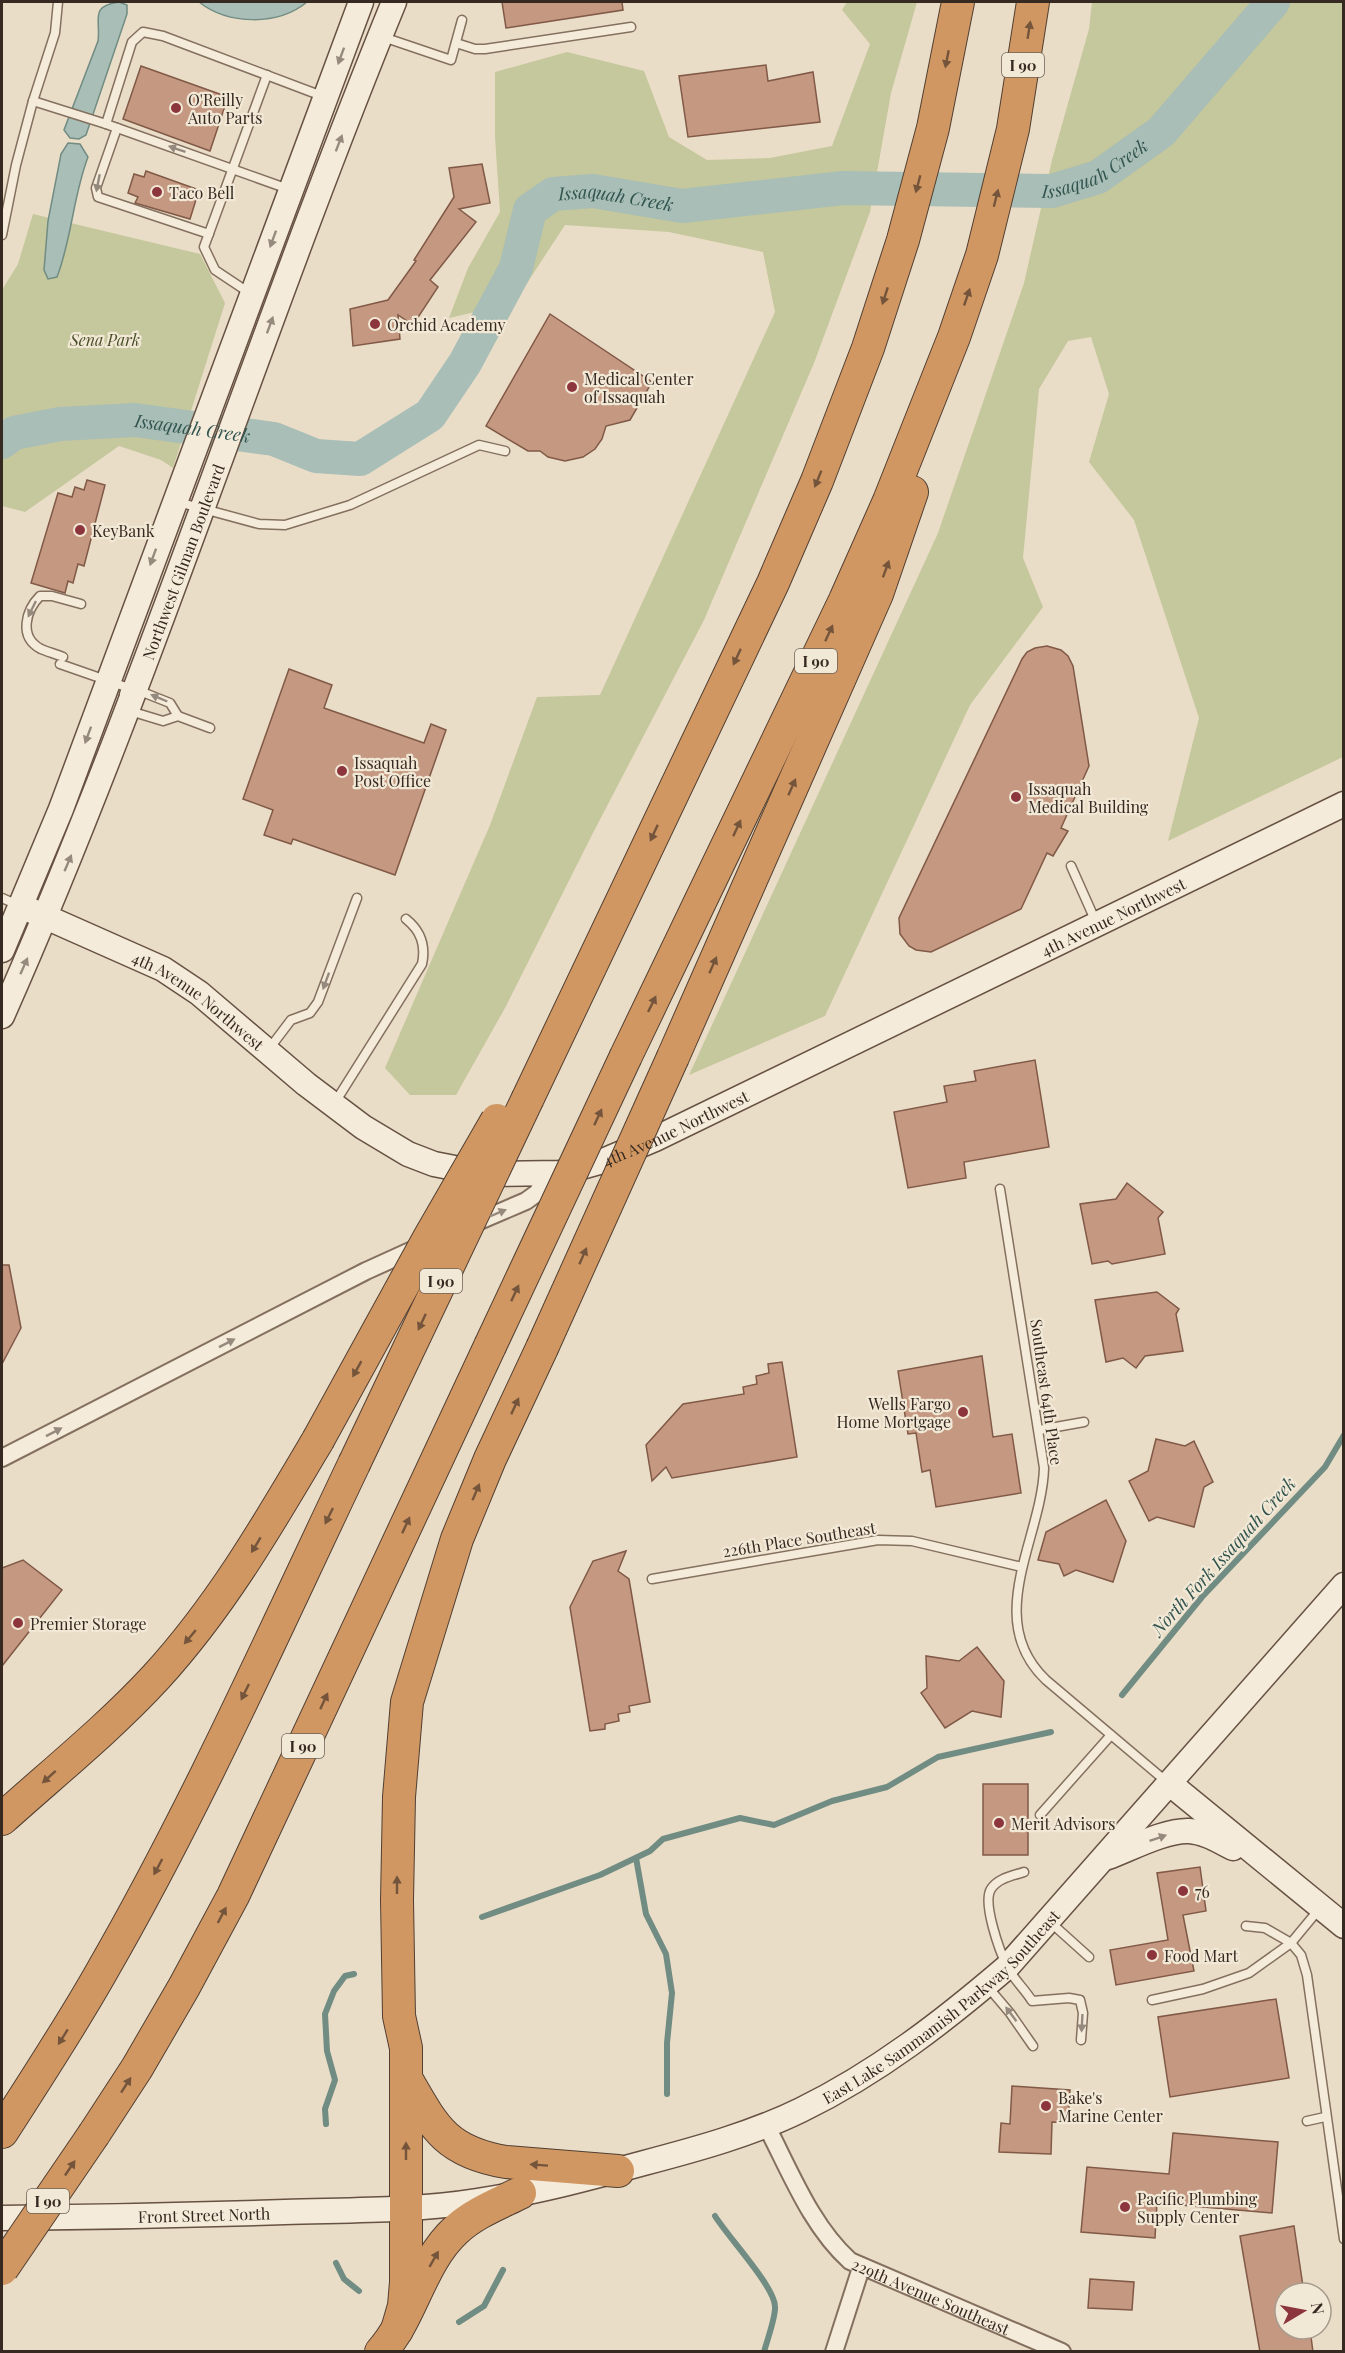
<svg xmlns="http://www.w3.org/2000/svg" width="1345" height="2353" viewBox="0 0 1345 2353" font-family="'Playfair Display',serif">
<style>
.green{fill:#c5c79c}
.water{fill:#a8beb6;stroke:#708c83;stroke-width:1.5}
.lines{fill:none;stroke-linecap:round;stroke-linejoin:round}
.stream{stroke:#708c83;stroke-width:6}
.river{stroke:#a8beb6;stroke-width:34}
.building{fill:#c49881;stroke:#805947;stroke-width:1.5}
.lane-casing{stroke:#84705e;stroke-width:11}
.street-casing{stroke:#84705e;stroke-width:20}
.secondary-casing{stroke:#665142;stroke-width:27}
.highway-casing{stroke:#523f32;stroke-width:34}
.lane{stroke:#f5ebda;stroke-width:8}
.street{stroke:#f5ebda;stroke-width:16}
.secondary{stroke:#f5ebda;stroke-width:24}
.highway{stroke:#d09762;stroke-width:32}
.highway-bridge-casing{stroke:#523f32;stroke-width:34;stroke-linecap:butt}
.highway-bridge{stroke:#d09762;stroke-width:32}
.oneway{fill:#74553b}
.oneway2{fill:#968a7e}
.poi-dot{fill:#8c353c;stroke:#f2e8d6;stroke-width:2}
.labels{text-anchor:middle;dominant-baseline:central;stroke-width:4.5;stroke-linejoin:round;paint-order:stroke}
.shield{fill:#f2e8d6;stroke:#6e6257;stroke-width:1.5}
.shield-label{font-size:15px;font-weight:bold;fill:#362921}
.poi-label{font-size:16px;fill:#362921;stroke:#f2e8d6;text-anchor:start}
.park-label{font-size:16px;font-style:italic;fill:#495029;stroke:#f2e8d6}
.street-label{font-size:16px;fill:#362921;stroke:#f2e8d6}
.water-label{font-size:18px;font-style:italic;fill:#31544f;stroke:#f2e8d6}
</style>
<rect width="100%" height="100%" fill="#eaddc7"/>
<g class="green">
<polygon points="847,2 917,2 891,93 870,212 814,363 704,620 594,831 505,1008 456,1095 410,1095 385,1068 490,825 537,697 600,695 775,312 763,252 669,232 565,225 514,303 449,318 468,268 500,212 495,137 495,72 567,52 644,71 669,137 707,160 770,158 832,146 870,44 842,10"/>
<polygon points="1092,2 1343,2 1343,757 1168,841 1199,718 1134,520 1089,462 1109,394 1091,337 1068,341 1039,389 1023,558 1043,607 970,705 825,1016 689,1075 938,533 1024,283 1052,160 1089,29"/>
<polygon points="33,214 200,254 225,303 173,468 161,460 119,446 25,512 2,506 2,290 18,264"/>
</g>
<g class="water">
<path d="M119,2L127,5V14L86,135L79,139L70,138L64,130L98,41C101,20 89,6 119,2Z"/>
<path d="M199,2H307C278,26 228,25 199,2Z"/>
<path d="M68,143L80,144L88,157C73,196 72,238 57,277L48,279L44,270L48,221L61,154Z"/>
</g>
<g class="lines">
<g class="stream">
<polyline points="1122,1695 1202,1597 1325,1467 1344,1435"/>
<polyline points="636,1858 646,1914 666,1954 672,1993 667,2043 667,2094"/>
<polyline points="482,1917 600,1875 650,1851 663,1839 740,1818 774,1825 832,1801 887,1787 938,1757 1051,1732"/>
<polyline points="326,2124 325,2109 335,2080 327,2051 325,2014 334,1991 345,1976 354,1974"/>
<path d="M715,2216C728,2237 774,2286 775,2306C776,2317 767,2340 764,2352"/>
<polyline points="336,2263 344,2279 359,2291"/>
<polyline points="459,2322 484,2306 503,2270"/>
</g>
<path class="river" id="s1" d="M2,442L14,433L60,424L135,420L274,439L316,456L360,459L430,415L465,363L516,268L530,210L553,194L593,191L682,206L843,188L1052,191L1098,177L1161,132L1273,2"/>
</g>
<g class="building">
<polygon points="502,2 622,2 623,10 506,28"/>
<polygon points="766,65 768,81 813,72 820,122 688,137 679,76"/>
<polygon points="141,66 228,97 210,151 123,119"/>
<polygon points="482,164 490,203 459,209 476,222 430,280 438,287 413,325 398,315 400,339 353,346 350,309 388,300 416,261 414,260 454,197 449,168"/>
<polygon points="146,171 199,190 190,219 135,203 138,197 128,193 134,174 144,177"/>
<polygon points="550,314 652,382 630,420 606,426 602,439 595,449 583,457 565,461 548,457 540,451 528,451 486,426"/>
<polygon points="87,480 105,485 84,566 78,564 73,583 68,581 65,593 31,583 58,493 72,497 75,487 84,490"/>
<polygon points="1047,646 1061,650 1068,656 1073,666 1089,766 1061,828 1068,831 1053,856 1047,853 1021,909 931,952 916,950 909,946 900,934 899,918 1022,659 1027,652 1035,648"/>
<polygon points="289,669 332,685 324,708 424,743 431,724 446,730 395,875 293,839 291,844 264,835 273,810 243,799"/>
<polygon points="1035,1060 1049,1147 964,1162 966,1178 908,1188 894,1112 947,1102 944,1086 976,1081 974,1071"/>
<polygon points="1127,1183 1163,1212 1158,1218 1165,1254 1112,1264 1108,1261 1092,1264 1080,1204 1116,1199"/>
<polygon points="2,1265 9,1265 21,1328 2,1364"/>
<polygon points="1157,1292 1179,1309 1176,1314 1183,1351 1145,1356 1136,1368 1123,1358 1106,1362 1095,1300"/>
<polygon points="982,1356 993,1437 1012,1434 1021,1493 936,1507 930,1470 922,1472 916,1433 908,1434 898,1371"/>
<polygon points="782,1362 797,1457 672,1478 666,1467 652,1481 646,1445 683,1404 744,1394 743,1387 757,1384 756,1376 769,1373 768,1364"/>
<polygon points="1156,1439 1185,1446 1194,1441 1213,1482 1204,1487 1194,1527 1157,1517 1149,1521 1129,1481 1148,1471"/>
<polygon points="1106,1500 1126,1541 1113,1582 1076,1570 1064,1576 1059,1564 1038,1560 1046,1532"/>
<polygon points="626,1551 618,1571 629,1579 650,1702 629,1706 630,1712 618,1714 619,1721 605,1724 605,1729 590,1731 570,1607 593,1561"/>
<polygon points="23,1560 62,1590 2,1666 2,1568"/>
<polygon points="977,1647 1004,1681 1001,1717 972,1711 945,1728 921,1693 927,1688 926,1656 959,1661"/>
<rect x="983" y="1784" width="45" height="71"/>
<polygon points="1200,1867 1206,1911 1183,1915 1194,1971 1116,1985 1110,1950 1168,1940 1157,1873"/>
<polygon points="1276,1999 1289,2078 1170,2097 1158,2017"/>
<polygon points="1012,2086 1070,2090 1068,2123 1052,2122 1051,2154 999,2152 1001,2123 1010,2124"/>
<polygon points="1173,2133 1278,2142 1272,2213 1157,2203 1155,2238 1081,2232 1087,2167 1169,2174"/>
<polygon points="1294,2226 1304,2293 1285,2293 1285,2329 1310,2329 1313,2352 1260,2352 1240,2236"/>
<polygon points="1090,2279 1134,2282 1132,2310 1088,2308"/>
</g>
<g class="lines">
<defs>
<g id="lane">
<polyline points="383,37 451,60 462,20"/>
<polyline points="456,43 475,49 485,49 631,27"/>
<polyline points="33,101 106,124 291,190"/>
<polyline points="106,124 132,42 143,32 163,36 322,96"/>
<polyline points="117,128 96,188 98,197 209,234"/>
<polyline points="2,235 16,165 33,101 55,33 58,2"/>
<polyline points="251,294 215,270 204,247 267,75"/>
<polyline points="178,502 259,524 285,525 350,505 479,445 505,451"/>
<path d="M63,657C56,654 48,652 41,649C18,637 26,610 40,596H52L81,604"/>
<polyline points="60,664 126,687 124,694"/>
<polyline points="137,690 170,703 178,716"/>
<polyline points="130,711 163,721 178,716 210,728"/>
<polyline points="1071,866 1096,922"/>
<polyline points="2,898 18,905"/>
<polyline points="269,1049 291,1020 310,1013 318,1002 357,898"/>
<path d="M334,1104L422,964C426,945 421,931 406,919"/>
<path d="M1000,1189L1044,1468C1042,1538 982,1619 1046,1680L1168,1783"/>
<polyline points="1039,1430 1084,1422"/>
<polyline points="652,1579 878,1540 912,1541 1022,1567"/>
<polyline points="1040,1815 1111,1735"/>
<path d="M1024,1872C1012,1876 998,1878 991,1889C982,1903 1000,1952 1007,1966C1013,1979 1025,1989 1032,2001L1069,1998L1080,2000L1083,2013L1081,2040"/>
<polyline points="1049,1921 1089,1957"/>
<polyline points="1246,1926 1265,1928 1291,1943 1320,1908"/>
<polyline points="988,1987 1010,2013 1033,2046"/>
<polyline points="1152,2000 1203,1989 1249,1973 1291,1943 1301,1955 1307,1975 1344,2239"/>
<polyline points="1307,2121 1325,2117"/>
</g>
<g id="street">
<polyline points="470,1225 526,1201 537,1193 549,1173"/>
<polyline points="2,1458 366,1271 421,1246"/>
<path id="s2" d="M766,2125C790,2171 811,2226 850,2261L1062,2352"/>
<polyline points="834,2352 861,2268"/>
</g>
<g id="secondary">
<path id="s3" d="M21,906L163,969L199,993L306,1084L363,1127L408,1154L434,1164L485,1174L560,1173L603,1161L655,1139L1344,804"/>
<polyline points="2,950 61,809 361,2"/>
<path id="s4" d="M2,1016C149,684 257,337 394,2"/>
<polyline points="1169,1783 1344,1926"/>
<path d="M1108,1857C1130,1849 1165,1830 1189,1831C1205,1832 1219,1841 1233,1848"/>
<path id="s5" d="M2,2218C96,2217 191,2215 285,2212C349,2210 414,2211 477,2201C534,2193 589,2178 644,2163C697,2149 752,2134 801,2110C877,2073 944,2021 1007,1967L1344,1585"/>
</g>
<g id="highway">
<polyline points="626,1056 845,600 889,501 954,337 982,255 1013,129 1033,2"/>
<polyline points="673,1057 877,594 912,492"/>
<polyline points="528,1098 773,583 817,481 868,348 903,240 933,128 958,2"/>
<path d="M2,1819C53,1773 109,1728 156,1677C221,1606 269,1523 318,1440"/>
<path d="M407,2080C435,2129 447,2152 506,2162L618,2171"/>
<path d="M2,2132C36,2079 71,2026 102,1971C196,1808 273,1634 354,1464"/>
<polyline points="94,2134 137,2068 184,1987 233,1896 490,1346"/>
<polyline points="397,2330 404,2306 406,2282 406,2048 399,2016 397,1900 399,1797 407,1702 457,1539 490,1459 542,1348"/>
<path d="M381,2352C413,2316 420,2263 456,2230C474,2213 498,2204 520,2193"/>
</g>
</defs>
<use href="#lane" class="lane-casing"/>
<use href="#street" class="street-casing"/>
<use href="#secondary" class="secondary-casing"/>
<use href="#highway" class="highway-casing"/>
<use href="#lane" class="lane"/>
<use href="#street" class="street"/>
<use href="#secondary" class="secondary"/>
<use href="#highway" class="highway"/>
<defs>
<g id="highway-bridge">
<polyline points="490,1346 626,1056"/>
<polyline points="542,1348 673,1057"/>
<polyline points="318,1440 429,1238 497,1120"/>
<polyline points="354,1464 528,1098"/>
<polyline points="2,2269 94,2134"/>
</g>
</defs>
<use href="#highway-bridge" class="highway-bridge-casing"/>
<use href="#highway-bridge" class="highway-bridge"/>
</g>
<defs><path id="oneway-solid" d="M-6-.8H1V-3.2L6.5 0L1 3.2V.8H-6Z" transform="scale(1.5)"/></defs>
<g class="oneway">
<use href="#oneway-solid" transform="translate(1029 30) rotate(-81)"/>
<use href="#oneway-solid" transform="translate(947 59) rotate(101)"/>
<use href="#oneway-solid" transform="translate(918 184) rotate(105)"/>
<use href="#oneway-solid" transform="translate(996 198) rotate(-76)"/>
<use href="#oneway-solid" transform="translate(885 296) rotate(108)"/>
<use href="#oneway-solid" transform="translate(967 297) rotate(-71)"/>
<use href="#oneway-solid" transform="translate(818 479) rotate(112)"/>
<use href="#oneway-solid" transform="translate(886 569) rotate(-70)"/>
<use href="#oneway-solid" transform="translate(829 633) rotate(-65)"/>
<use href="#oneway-solid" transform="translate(737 657) rotate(115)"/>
<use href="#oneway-solid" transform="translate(792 787) rotate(-66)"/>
<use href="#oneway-solid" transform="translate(737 828) rotate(-65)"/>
<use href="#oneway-solid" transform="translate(654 833) rotate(115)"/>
<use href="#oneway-solid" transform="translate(713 965) rotate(-66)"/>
<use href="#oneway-solid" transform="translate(652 1004) rotate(-64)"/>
<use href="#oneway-solid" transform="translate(598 1117) rotate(-65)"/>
<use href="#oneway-solid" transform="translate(583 1256) rotate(-66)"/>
<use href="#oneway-solid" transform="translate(515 1293) rotate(-65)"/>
<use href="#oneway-solid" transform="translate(422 1322) rotate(115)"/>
<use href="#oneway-solid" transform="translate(357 1369) rotate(119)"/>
<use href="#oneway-solid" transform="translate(515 1406) rotate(-65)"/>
<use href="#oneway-solid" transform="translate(476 1492) rotate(-67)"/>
<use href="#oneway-solid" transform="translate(329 1516) rotate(116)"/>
<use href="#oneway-solid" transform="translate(406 1525) rotate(-65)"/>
<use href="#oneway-solid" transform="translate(256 1545) rotate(121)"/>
<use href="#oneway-solid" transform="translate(190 1637) rotate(130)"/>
<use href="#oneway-solid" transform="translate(245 1692) rotate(116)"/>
<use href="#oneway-solid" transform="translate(324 1701) rotate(-65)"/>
<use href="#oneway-solid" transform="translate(49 1777) rotate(138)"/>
<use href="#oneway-solid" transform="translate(158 1867) rotate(118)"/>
<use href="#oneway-solid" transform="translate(397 1885) rotate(-90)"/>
<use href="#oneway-solid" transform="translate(222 1915) rotate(-62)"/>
<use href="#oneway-solid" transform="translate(63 2037) rotate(122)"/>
<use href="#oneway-solid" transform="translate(126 2085) rotate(-57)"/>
<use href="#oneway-solid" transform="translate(406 2151) rotate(-90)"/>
<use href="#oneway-solid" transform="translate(539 2165) rotate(-176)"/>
<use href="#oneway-solid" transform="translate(70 2168) rotate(-56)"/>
<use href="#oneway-solid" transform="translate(434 2259) rotate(-60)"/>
</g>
<g class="oneway2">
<use href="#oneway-solid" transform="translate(341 56) rotate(110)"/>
<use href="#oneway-solid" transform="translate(339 143) rotate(-69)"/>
<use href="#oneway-solid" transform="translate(177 149) rotate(-161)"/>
<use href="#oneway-solid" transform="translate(98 183) rotate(101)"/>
<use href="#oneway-solid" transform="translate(273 239) rotate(110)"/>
<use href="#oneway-solid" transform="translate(270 325) rotate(-70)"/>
<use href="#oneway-solid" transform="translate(153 557) rotate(110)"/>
<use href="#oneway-solid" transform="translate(32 609) rotate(116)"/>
<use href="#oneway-solid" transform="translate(159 698) rotate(-157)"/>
<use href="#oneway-solid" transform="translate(88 735) rotate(110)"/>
<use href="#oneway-solid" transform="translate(68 863) rotate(-67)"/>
<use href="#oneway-solid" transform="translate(24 966) rotate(-66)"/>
<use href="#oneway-solid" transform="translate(326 981) rotate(110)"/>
<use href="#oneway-solid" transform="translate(498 1213) rotate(-23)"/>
<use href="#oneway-solid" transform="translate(227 1343) rotate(-27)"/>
<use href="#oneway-solid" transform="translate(54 1432) rotate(-27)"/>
<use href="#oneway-solid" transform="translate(1158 1838) rotate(-19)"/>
<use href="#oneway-solid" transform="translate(1011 2014) rotate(-127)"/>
<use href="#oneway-solid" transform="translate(1082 2023) rotate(93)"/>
</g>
<g class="poi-dot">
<circle cx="176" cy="108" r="6"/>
<circle cx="157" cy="192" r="6"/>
<circle cx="375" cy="324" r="6"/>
<circle cx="572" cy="387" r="6"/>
<circle cx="80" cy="530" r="6"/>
<circle cx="342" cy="771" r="6"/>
<circle cx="1016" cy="797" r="6"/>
<circle cx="963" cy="1412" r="6"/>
<circle cx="18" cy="1623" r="6"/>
<circle cx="999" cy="1823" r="6"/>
<circle cx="1183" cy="1891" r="6"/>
<circle cx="1152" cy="1955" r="6"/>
<circle cx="1046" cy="2106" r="6"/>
<circle cx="1125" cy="2207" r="6"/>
</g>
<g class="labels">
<g class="shield">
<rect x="1002" y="53" width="42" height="24" rx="4.5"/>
<rect x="795" y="649" width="42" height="24" rx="4.5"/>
<rect x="420" y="1269" width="42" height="24" rx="4.5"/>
<rect x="282" y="1734" width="42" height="24" rx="4.5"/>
<rect x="27" y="2189" width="42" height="24" rx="4.5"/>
</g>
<g class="shield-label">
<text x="1023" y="65">I 90</text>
<text x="816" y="661">I 90</text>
<text x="441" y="1281">I 90</text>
<text x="303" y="1746">I 90</text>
<text x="48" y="2201">I 90</text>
</g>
<g class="poi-label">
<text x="188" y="99">O'Reilly<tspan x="188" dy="18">Auto Parts</tspan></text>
<text x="169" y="192">Taco Bell</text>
<text x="387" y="324">Orchid Academy</text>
<text x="584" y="378">Medical Center<tspan x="584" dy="18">of Issaquah</tspan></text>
<text x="92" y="530">KeyBank</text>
<text x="354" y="762">Issaquah<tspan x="354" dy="18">Post Office</tspan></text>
<text x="1028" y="788">Issaquah<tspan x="1028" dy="18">Medical Building</tspan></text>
<text x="951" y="1403" text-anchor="end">Wells Fargo<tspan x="951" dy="18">Home Mortgage</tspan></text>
<text x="30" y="1623">Premier Storage</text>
<text x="1011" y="1823">Merit Advisors</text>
<text x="1195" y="1891">76</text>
<text x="1164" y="1955">Food Mart</text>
<text x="1058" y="2097">Bake's<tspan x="1058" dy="18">Marine Center</tspan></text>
<text x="1137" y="2198">Pacific Plumbing<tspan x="1137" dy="18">Supply Center</tspan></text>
</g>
<g class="park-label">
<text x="105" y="339">Sena Park</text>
</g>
<g class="street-label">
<text stroke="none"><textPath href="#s4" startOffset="489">Northwest Gilman Boulevard</textPath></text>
<text stroke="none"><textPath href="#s3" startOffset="1228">4th Avenue Northwest</textPath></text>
<text stroke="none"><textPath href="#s3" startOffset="202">4th Avenue Northwest</textPath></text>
<text stroke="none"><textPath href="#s3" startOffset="742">4th Avenue Northwest</textPath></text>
<text transform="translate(1047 1392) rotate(82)">Southeast 64th Place</text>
<text transform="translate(799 1539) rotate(-9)">226th Place Southeast</text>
<text stroke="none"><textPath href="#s5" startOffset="988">East Lake Sammamish Parkway Southeast</textPath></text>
<text stroke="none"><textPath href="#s5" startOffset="202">Front Street North</textPath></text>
<text stroke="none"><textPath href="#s2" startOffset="249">229th Avenue Southeast</textPath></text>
</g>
<g class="water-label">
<text stroke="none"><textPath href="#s1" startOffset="1257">Issaquah Creek</textPath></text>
<text stroke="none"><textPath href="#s1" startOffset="771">Issaquah Creek</textPath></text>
<text stroke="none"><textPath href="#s1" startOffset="195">Issaquah Creek</textPath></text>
<text transform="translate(1223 1556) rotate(-48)">North Fork Issaquah Creek</text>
</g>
</g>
<rect width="1345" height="2353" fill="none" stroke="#362921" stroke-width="6"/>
<g transform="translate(1303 2311) rotate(80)"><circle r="28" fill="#f2e8d6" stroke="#a79c8e" stroke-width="1.5"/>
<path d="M0-4.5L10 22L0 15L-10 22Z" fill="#8c353c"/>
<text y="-9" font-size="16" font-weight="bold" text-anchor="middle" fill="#362921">N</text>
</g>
</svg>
